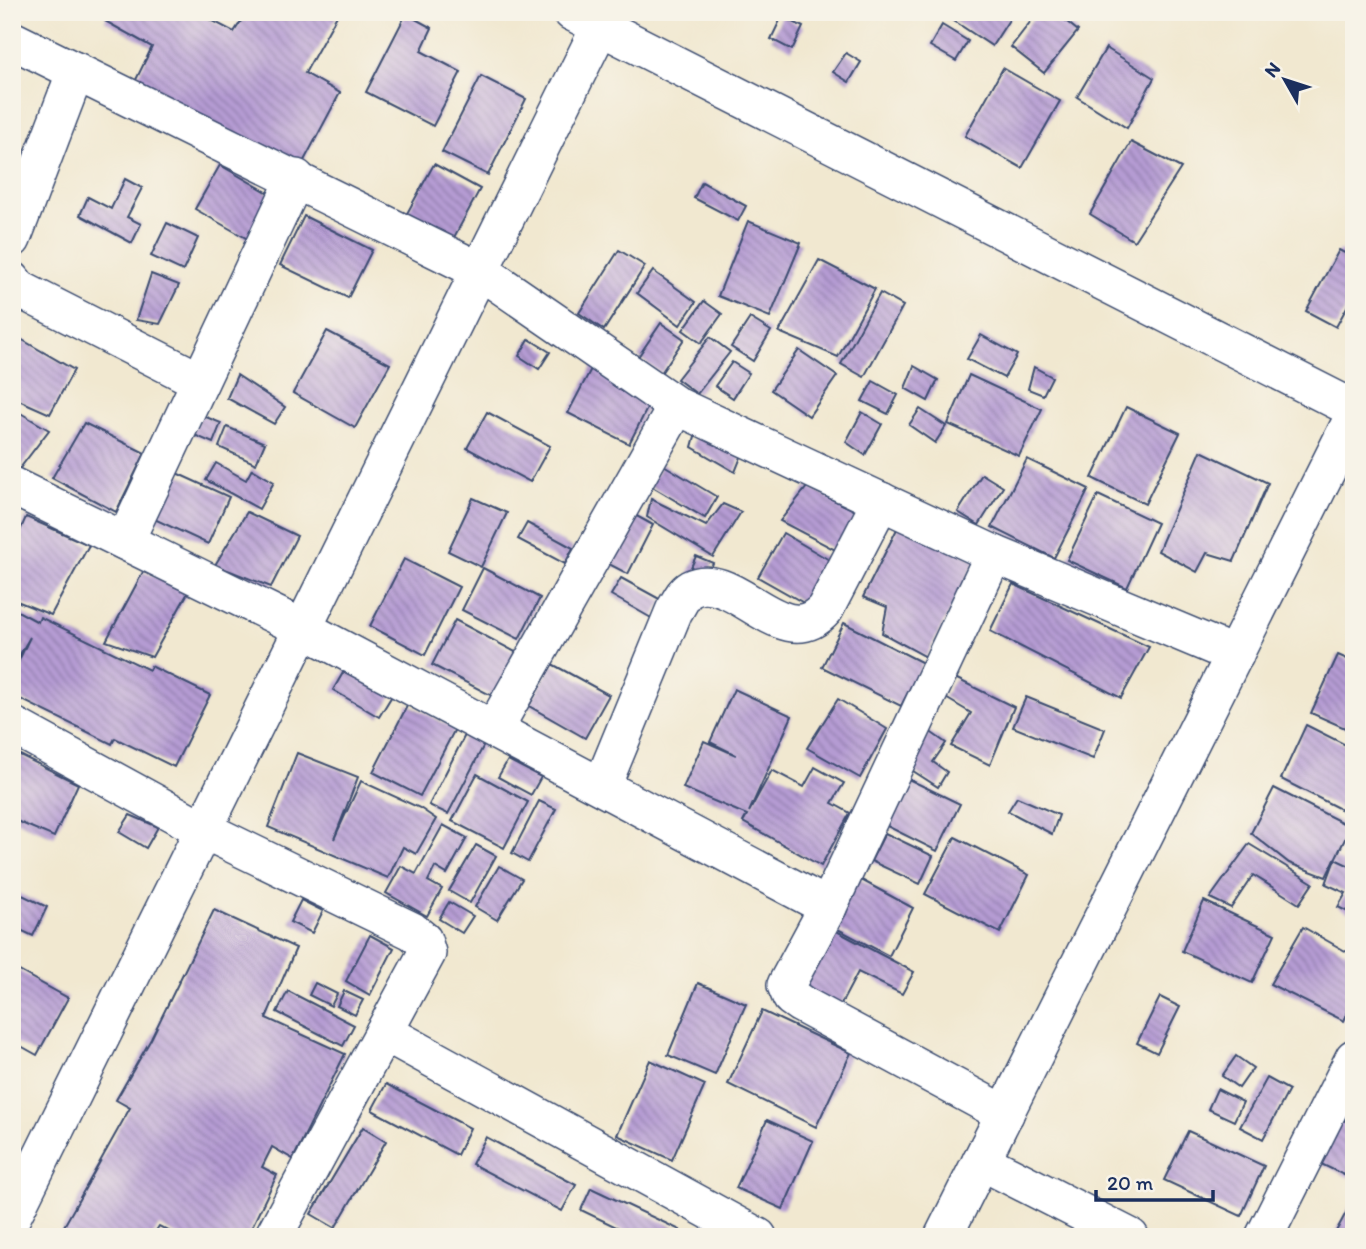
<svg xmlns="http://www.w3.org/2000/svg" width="1366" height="1249" viewBox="0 0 1366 1249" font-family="Itim,sans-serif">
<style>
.building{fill:url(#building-back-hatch)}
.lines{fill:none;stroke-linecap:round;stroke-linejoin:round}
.minor-casing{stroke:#3b4b6f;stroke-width:40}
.minor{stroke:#fff;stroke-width:37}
</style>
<defs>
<pattern id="building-back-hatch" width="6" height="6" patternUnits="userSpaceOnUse" patternTransform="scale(1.75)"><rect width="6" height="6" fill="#b59bd3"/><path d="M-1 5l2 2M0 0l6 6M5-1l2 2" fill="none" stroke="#927fae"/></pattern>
</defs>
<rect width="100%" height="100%" fill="#f7f3e8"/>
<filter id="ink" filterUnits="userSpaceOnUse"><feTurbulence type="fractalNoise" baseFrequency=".0143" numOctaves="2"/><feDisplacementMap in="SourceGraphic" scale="14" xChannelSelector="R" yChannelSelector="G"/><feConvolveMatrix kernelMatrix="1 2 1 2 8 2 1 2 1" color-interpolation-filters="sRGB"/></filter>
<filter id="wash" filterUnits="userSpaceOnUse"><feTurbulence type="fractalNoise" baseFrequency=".00686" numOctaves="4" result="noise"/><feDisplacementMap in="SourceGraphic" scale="28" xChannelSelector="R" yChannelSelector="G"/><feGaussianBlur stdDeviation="1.57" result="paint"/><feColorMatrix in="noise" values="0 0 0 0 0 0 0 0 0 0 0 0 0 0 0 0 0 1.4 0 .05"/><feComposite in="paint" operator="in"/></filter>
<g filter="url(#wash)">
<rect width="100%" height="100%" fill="#f1e8d0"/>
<g id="blocks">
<g class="building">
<polygon points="108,12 196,12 234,32 247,12 339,12 305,73 340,93 298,172 130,92 152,47 105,21"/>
<polygon points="947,12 1014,12 992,46 945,15"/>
<polygon points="1038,12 1055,12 1078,31 1044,73 1011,47"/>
<polygon points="406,14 432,28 421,51 461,72 433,126 366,92"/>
<polygon points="782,16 803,27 792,50 771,39"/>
<polygon points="942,25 968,41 956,61 930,46"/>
<polygon points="1106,48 1154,78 1127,128 1077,97"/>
<polygon points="846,53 861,62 849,82 833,72"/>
<polygon points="1003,68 1060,101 1022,168 965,136"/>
<polygon points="481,76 526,99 488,175 442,152"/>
<polygon points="1131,142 1181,168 1134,241 1090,214"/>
<polygon points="434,164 480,189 451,243 405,217"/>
<polygon points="220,165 279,199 253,242 195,209"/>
<polygon points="125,179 142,188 127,217 141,224 132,243 80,215 88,197 111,209"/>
<polygon points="702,182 746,206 738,221 694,198"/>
<polygon points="304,216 372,250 348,298 280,265"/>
<polygon points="748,221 801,243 770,317 718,296"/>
<polygon points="167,223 198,238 183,271 151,256"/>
<polygon points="619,250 645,266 604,330 579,313"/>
<polygon points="1339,250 1354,258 1354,294 1336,327 1306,311"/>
<polygon points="819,260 875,289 838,357 779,332"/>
<polygon points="653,271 696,302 680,325 637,293"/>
<polygon points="151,274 179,285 160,324 136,320"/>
<polygon points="880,293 903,306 864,377 841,364"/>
<polygon points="704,301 722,314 701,343 683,330"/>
<polygon points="750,318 771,331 753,361 731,347"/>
<polygon points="661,323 684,339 661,373 638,357"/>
<polygon points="327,331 390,364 355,428 293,393"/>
<polygon points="981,335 1017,355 1004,378 967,359"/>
<polygon points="710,337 730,352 697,394 677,379"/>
<polygon points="19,338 74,370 50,414 12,397 12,349"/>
<polygon points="529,339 550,352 539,369 519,356"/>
<polygon points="799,350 837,376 809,416 771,390"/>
<polygon points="732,362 749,373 733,398 715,386"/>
<polygon points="593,365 654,395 629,444 568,413"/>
<polygon points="914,366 938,380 928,401 905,388"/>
<polygon points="1034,367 1052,377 1043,395 1028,389"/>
<polygon points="237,375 285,407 274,424 227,398"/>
<polygon points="969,375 1042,409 1019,456 948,424"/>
<polygon points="873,381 898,395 888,414 862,401"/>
<polygon points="1126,407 1180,433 1145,504 1092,478"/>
<polygon points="12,408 49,430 14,476 12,474"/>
<polygon points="920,409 946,426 935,443 909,425"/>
<polygon points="487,412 550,446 530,482 467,448"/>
<polygon points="862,412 882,424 865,455 846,442"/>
<polygon points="201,415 221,423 213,443 192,434"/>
<polygon points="84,423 145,453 116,512 52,478"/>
<polygon points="227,427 265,443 256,464 219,447"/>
<polygon points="697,429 743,452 735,472 692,447"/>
<polygon points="1201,451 1268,483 1234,561 1207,553 1197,572 1158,551"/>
<polygon points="1027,459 1089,489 1054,558 992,527"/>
<polygon points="216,463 246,480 252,469 274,482 259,509 206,480"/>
<polygon points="662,464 717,497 705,518 649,485"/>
<polygon points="172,471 229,497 208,544 150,517"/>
<polygon points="982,474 1003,487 979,525 958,512"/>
<polygon points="807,487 858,512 839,552 780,521"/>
<polygon points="1098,495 1157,523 1127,588 1067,560"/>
<polygon points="473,498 507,513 481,567 448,551"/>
<polygon points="651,499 706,526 723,504 741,512 713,557 647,517"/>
<polygon points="247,512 297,536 271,587 215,565"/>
<polygon points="633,514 653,525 628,574 607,563"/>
<polygon points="26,517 89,545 51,615 12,599 12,549"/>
<polygon points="527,523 573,548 565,564 518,539"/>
<polygon points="899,525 976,560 926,657 882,633 887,607 863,597"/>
<polygon points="783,533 843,568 818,611 758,577"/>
<polygon points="696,556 713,563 705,582 688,574"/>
<polygon points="404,559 459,587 425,655 370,626"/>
<polygon points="483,568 540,598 519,639 462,610"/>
<polygon points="143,572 190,589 152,657 106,641"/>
<polygon points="621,578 663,601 653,619 611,595"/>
<polygon points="1013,584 1149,647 1121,698 990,631"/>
<polygon points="12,608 38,622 40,617 149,670 151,666 210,695 174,767 115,738 112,744 12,695 12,675 30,637 12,668"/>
<polygon points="455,620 521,655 498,699 432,665"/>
<polygon points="844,623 923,663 901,706 822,667"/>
<polygon points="1338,655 1354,662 1354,732 1311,713"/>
<polygon points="552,664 609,695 585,738 529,706"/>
<polygon points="347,666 393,694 379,717 333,690"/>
<polygon points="955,678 1014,707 990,765 951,746 971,713 944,697"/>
<polygon points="734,689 792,716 749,812 772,770 804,787 815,767 844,783 832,803 850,813 821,866 743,822 747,815 683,788 704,741 736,755 710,742"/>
<polygon points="1026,697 1105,729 1093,759 1013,727"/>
<polygon points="838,699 887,729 860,778 807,748"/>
<polygon points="408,704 455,729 420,796 373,772"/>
<polygon points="1306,725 1354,749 1354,816 1281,779"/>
<polygon points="929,731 946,743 933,762 947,772 938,787 910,769"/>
<polygon points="465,735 484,745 448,814 429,805"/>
<polygon points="12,751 78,784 54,837 12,819"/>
<polygon points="297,753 358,777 334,839 361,781 420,808 436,819 416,854 403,847 388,878 268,827"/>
<polygon points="508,760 541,777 531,795 498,777"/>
<polygon points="477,774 528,802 504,848 452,821"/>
<polygon points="902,776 960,804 937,851 879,822"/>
<polygon points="1274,788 1351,827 1326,877 1289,863 1251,833"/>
<polygon points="1017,797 1059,815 1052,834 1008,811"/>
<polygon points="539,801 556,809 528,862 512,853"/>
<polygon points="130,815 158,827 146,848 119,832"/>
<polygon points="443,825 467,838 447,874 435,867 428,881 442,889 427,916 386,893 401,866 416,874"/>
<polygon points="885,833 933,856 920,884 871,861"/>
<polygon points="955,837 1029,875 1000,933 925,894"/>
<polygon points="1249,844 1313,883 1299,904 1253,875 1231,908 1210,898"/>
<polygon points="476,845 496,856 470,903 449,891"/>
<polygon points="1335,859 1354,868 1354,915 1338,907 1346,893 1326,884"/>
<polygon points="499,866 522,879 497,920 475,907"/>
<polygon points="854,876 913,908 889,956 828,924"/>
<polygon points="12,890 47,907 33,936 12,926 16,911 12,909"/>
<polygon points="301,900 323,911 312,933 290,922"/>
<polygon points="1204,901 1275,934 1252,983 1182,951"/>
<polygon points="449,902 473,916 462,933 439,919"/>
<polygon points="214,910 296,948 266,1018 345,1054 293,1159 272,1147 262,1167 277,1175 247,1237 180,1237 159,1226 152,1237 58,1237 130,1108 116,1100 151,1039"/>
<polygon points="825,925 914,972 902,994 858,972 838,1010 793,987"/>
<polygon points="1303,927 1354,956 1354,998 1344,1021 1270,984"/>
<polygon points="370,935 394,948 370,995 346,981"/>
<polygon points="12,967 68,998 37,1055 12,1041"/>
<polygon points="315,983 337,994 331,1006 309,995"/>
<polygon points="698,983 746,1004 715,1075 668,1055"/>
<polygon points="288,991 354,1025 343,1046 277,1012"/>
<polygon points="344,991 363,1000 355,1015 337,1006"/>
<polygon points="1160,997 1180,1007 1157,1053 1137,1043"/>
<polygon points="762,1011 851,1053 816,1127 728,1084"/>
<polygon points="1236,1056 1253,1068 1239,1088 1222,1076"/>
<polygon points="650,1060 705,1085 672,1160 617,1135"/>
<polygon points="1267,1078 1289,1090 1263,1139 1240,1127"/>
<polygon points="386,1084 470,1128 457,1155 372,1110"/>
<polygon points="1217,1089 1243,1102 1234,1121 1208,1109"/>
<polygon points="1339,1118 1354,1124 1354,1180 1317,1162"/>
<polygon points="767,1120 813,1141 783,1209 736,1188"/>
<polygon points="363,1127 386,1141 335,1228 311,1214"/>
<polygon points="1188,1131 1264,1166 1241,1216 1164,1180"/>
<polygon points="486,1137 576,1185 562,1211 472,1164"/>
<polygon points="591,1188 680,1230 677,1237 637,1237 581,1210"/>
<polygon points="1354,1198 1354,1237 1333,1237"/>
</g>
</g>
</g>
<g filter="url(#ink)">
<use href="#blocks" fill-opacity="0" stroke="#3b4b6f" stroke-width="2"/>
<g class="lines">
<defs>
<g id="minor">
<polyline points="572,12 1354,409"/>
<polyline points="12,40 482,272 677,406 994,554 1235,655"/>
<polyline points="12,239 76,71"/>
<polyline points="12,280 19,289 200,381"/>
<polyline points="12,486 304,629 828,907"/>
<polyline points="125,541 296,178"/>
<polyline points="994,554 828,907 786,985 791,997 801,1004 1005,1114"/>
<polyline points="12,725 204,830 412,931 423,940 427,953 273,1237"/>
<polyline points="494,729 677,406"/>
<path d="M602,786L674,611C679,604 683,593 690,589C734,566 783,657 825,609L881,501"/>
<polyline points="384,1032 758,1237"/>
<polyline points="981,1161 1130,1237"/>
<polyline points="12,1217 600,27"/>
<polyline points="943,1237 1354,416"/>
<polyline points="1264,1237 1354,1058"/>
</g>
</defs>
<use href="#minor" class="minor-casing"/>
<use href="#minor" class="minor"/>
</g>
</g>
<rect width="1366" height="1249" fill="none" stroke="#f7f3e8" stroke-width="42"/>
<g transform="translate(1285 80) rotate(309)" stroke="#f7f3e8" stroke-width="5" paint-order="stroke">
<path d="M0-5L12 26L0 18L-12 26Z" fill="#1b2f5e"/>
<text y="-10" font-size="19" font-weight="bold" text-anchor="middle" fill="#1b2f5e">N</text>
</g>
<path d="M1096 1190v10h117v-10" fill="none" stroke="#1b2f5e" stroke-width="3.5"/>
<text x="1107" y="1190" font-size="21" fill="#1b2f5e" stroke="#f7f3e8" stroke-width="5" paint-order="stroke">20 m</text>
</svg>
